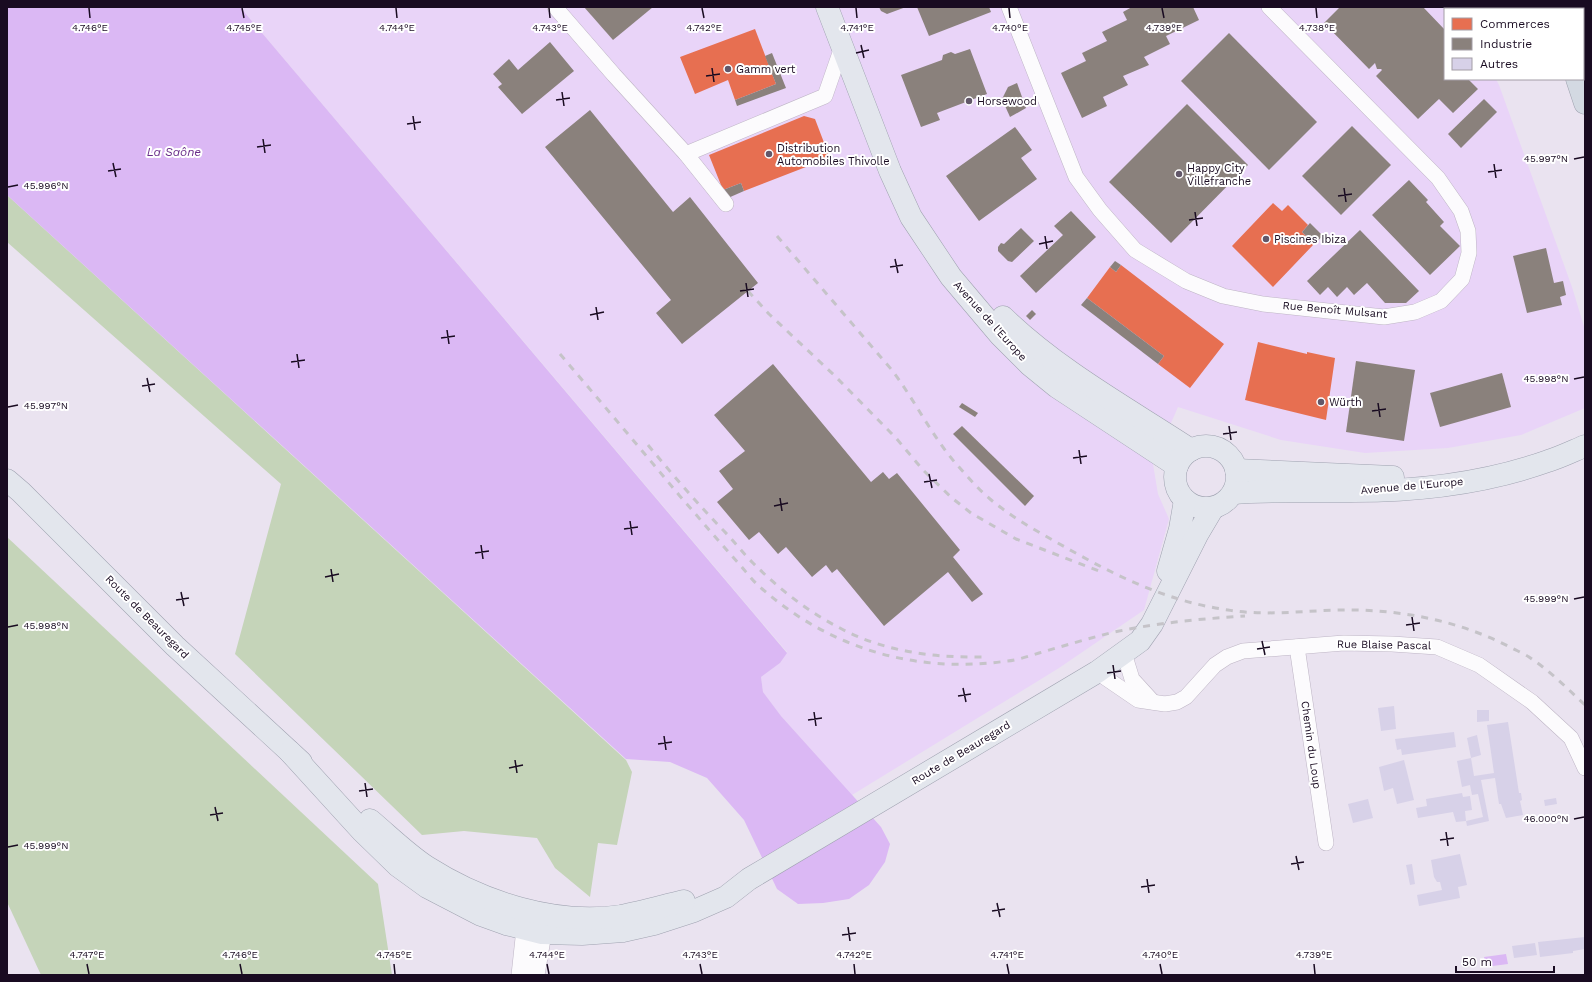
<svg xmlns="http://www.w3.org/2000/svg" width="1592" height="982" viewBox="0 0 1592 982" font-family="'Work Sans',sans-serif">
<style>
.built{fill:#e9d4f8}
.green{fill:#c5d4b9}
.water{fill:#dbb8f4}
.shops{fill:#e76f51}
.industry{fill:#8a817c}
.building{fill:#d7d1e8}
.lines{fill:none;stroke-linecap:round;stroke-linejoin:round}
.minor-casing{stroke:#beb5c5;stroke-width:16}
.tertiary-casing{stroke:#beb5c5;stroke-width:20}
.primary-casing{stroke:#9fa2b0;stroke-width:23}
.motorway-casing{stroke:#9fa2b0;stroke-width:23}
.minor{stroke:#fcfbfd;stroke-width:15}
.tertiary{stroke:#fcfbfd;stroke-width:19}
.primary{stroke:#e3e6ed;stroke-width:22}
.motorway{stroke:#d3d9e2;stroke-width:22}
.rail{stroke:#c5c3c8;stroke-width:3;stroke-dasharray:7 7;stroke-linecap:butt}
.ticks{fill:none;stroke:#190b21;stroke-width:1.5}
.poi-dot{fill:#625769;stroke:#fff;stroke-width:1.5}
.labels{text-anchor:middle;dominant-baseline:central;stroke-width:4;stroke-linejoin:round;paint-order:stroke}
.poi-label{font-size:11px;fill:#190b21;stroke:#fff;text-anchor:start}
.street-label{font-size:11px;fill:#190b21;stroke:#fff}
.water-label{font-size:12px;font-style:italic;fill:#692e8a;stroke:#fff}
.ticks-label{font-size:10px;text-anchor:middle;fill:#190b21;stroke:#fff;stroke-width:4;stroke-linejoin:round;paint-order:stroke}
</style>
<rect width="100%" height="100%" fill="#eae3f0"/>
<polygon class="built" points="240,7 1454,7 1454,9 1445,9 1445,79 1496,79 1499,85 1572,287 1585,330 1585,408 1521,435 1448,448 1365,453 1281,440 1178,407 1153,464 1158,494 1169,519 1144,610 1059,668 852,795 781,716 763,692 761,677 780,663 787,652"/>
<g class="green">
<polygon points="7,195 626,760 632,772 617,845 598,843 590,897 555,868 537,838 464,831 422,835 235,654 281,484 7,242"/>
<polygon points="7,537 378,884 392,975 41,975 7,902"/>
</g>
<g class="water">
<polygon points="7,7 240,7 787,653 780,663 761,677 763,692 781,716 881,827 890,844 885,862 869,885 849,899 823,903 798,904 777,889 744,820 707,778 670,762 626,759 7,195"/>
<polygon points="1506,954 1508,964 1485,967 1484,957"/>
</g>
<g class="shops">
<polygon points="755,29 776,84 735,100 728,80 695,94 680,57"/>
<polygon points="804,116 815,119 828,153 824,160 744,191 741,183 723,190 709,155"/>
<polygon points="1273,203 1282,211 1288,205 1308,225 1302,232 1314,244 1273,287 1232,246"/>
<polygon points="1121,265 1224,344 1190,388 1158,364 1164,356 1087,298 1110,267 1116,272"/>
<polygon points="1258,342 1307,354 1307,352 1335,358 1326,420 1245,400"/>
</g>
<g class="industry">
<polygon points="584,7 653,7 613,40"/>
<polygon points="879,7 906,7 887,14 881,11"/>
<polygon points="917,7 989,7 991,12 929,36"/>
<polygon points="1132,7 1193,7 1199,20 1166,36 1170,44 1144,57 1149,65 1123,76 1128,85 1103,97 1107,106 1082,118 1061,73 1086,61 1082,53 1107,41 1102,32 1127,20 1123,12"/>
<polygon points="1340,7 1423,7 1445,30 1445,79 1468,79 1478,89 1453,113 1439,99 1418,119 1376,76 1382,70 1381,69 1377,69 1375,63 1369,69 1324,23"/>
<polygon points="1229,33 1317,122 1269,170 1181,81"/>
<polygon points="550,42 574,71 522,114 498,87 502,84 493,74 509,59 518,70"/>
<polygon points="970,49 987,94 937,113 940,120 921,127 901,75 942,60 943,55 951,52 955,54"/>
<polygon points="772,53 786,88 737,106 735,100 776,84 765,56"/>
<polygon points="1017,83 1026,108 1010,117 1002,99 1008,87"/>
<polygon points="1484,99 1497,112 1461,148 1448,134"/>
<polygon points="1187,104 1248,165 1171,243 1109,182"/>
<polygon points="590,110 673,212 690,197 758,283 682,344 656,313 671,300 545,147"/>
<polygon points="1352,126 1391,165 1341,215 1302,176"/>
<polygon points="1015,127 1032,150 1021,158 1037,179 979,221 946,176"/>
<polygon points="1409,180 1428,200 1426,202 1444,222 1440,226 1460,246 1430,275 1372,215"/>
<polygon points="741,183 744,191 728,198 723,190"/>
<polygon points="1071,211 1096,237 1036,293 1020,276 1063,235 1054,226"/>
<polygon points="1310,223 1323,236 1314,244 1302,232"/>
<polygon points="1021,228 1034,241 1012,262 1008,261 998,251 998,247 1001,243 1004,244"/>
<polygon points="1360,230 1419,291 1406,303 1385,303 1367,283 1354,295 1347,287 1337,297 1328,287 1320,295 1307,281"/>
<polygon points="1546,248 1554,283 1563,281 1566,295 1560,297 1562,305 1527,313 1513,256"/>
<polygon points="1115,261 1121,265 1116,272 1110,267"/>
<polygon points="1087,298 1164,356 1158,364 1081,305"/>
<polygon points="1032,310 1036,314 1030,320 1026,316"/>
<polygon points="1356,361 1415,370 1404,441 1346,432"/>
<polygon points="773,364 871,482 883,472 889,479 897,473 960,550 953,557 983,594 972,602 948,572 884,626 837,569 832,573 826,565 812,577 786,547 778,554 759,532 749,540 717,502 733,489 719,471 745,451 714,415"/>
<polygon points="1502,373 1511,407 1440,427 1430,393"/>
<polygon points="962,403 978,413 975,417 959,407"/>
<polygon points="962,426 1034,496 1025,506 953,434"/>
</g>
<g class="building">
<polygon points="1394,706 1396,729 1381,731 1378,708"/>
<polygon points="1477,710 1489,710 1489,721 1477,722"/>
<polygon points="1508,722 1519,793 1521,793 1522,800 1520,801 1523,815 1506,818 1501,804 1499,804 1495,778 1481,780 1489,821 1467,826 1466,821 1483,817 1478,794 1472,795 1470,785 1462,787 1457,761 1471,758 1474,776 1494,773 1487,725"/>
<polygon points="1454,732 1456,747 1402,755 1401,749 1397,750 1395,739"/>
<polygon points="1477,735 1481,755 1471,758 1467,738"/>
<polygon points="1404,760 1414,800 1397,804 1393,788 1384,791 1379,767"/>
<polygon points="1462,793 1463,797 1470,796 1472,810 1465,811 1466,821 1456,822 1453,812 1418,818 1416,808 1427,806 1426,799"/>
<polygon points="1556,798 1557,804 1545,806 1544,800"/>
<polygon points="1368,799 1373,818 1353,823 1348,804"/>
<polygon points="1460,854 1467,885 1458,887 1460,898 1419,906 1417,895 1442,890 1440,882 1437,882 1434,877 1431,860"/>
<polygon points="1412,864 1415,884 1410,885 1406,865"/>
<polygon points="1585,937 1585,949 1573,951 1573,953 1540,957 1538,942"/>
<polygon points="1535,943 1537,955 1514,958 1512,946"/>
</g>
<g class="lines">
<defs>
<g id="minor">
<polyline points="555,7 614,75 686,154 726,204"/>
<polyline points="1009,7 1076,177 1100,210 1135,250 1186,281 1223,296 1263,304 1384,317 1415,312 1441,301 1462,279 1469,253 1468,231 1461,211 1438,178 1269,7"/>
<polyline points="686,154 825,96 842,47"/>
<polyline points="1297,647 1326,843"/>
<polyline points="1124,653 1132,679 1153,702"/>
<polyline points="1097,672 1138,700 1165,704 1177,702 1186,697 1215,665 1227,657 1243,651 1344,643 1392,644 1437,647 1479,665 1532,702 1571,738 1585,768"/>
</g>
<g id="tertiary">
<polyline points="521,975 526,929"/>
<polyline points="535,975 542,933"/>
</g>
<g id="primary">
<polyline points="827,7 890,171 911,217 951,277 1000,335 1030,365 1057,387 1177,466"/>
<path d="M1003,317C1059,371 1127,408 1191,450"/>
<circle cx="1206" cy="477" r="31"/>
<polyline points="1236,470 1393,477"/>
<polyline points="7,480 21,492 175,646 301,762"/>
<path d="M1233,493C1273,490 1313,492 1354,491C1420,491 1486,483 1548,461C1561,457 1573,451 1585,446"/>
<polyline points="1168,571 1180,529 1185,500"/>
<polyline points="290,752 362,831 398,866 427,887 481,915 506,924 542,933 582,934 623,931 654,924 694,911 726,897 749,879 1097,672 1140,641 1152,624 1197,535 1213,508"/>
<path d="M370,820C389,836 407,854 427,867C482,902 555,926 621,916C642,912 663,906 684,901"/>
</g>
<g id="motorway">
<polyline points="1552,7 1552,9"/>
<polyline points="1583,12 1585,17"/>
<polyline points="1577,79 1585,103"/>
</g>
</defs>
<use href="#minor" class="minor-casing"/>
<use href="#tertiary" class="tertiary-casing"/>
<use href="#primary" class="primary-casing"/>
<use href="#motorway" class="motorway-casing"/>
<use href="#minor" class="minor"/>
<use href="#tertiary" class="tertiary"/>
<use href="#primary" class="primary"/>
<use href="#motorway" class="motorway"/>
<g class="rail">
<path d="M777,236L891,369C915,400 932,437 958,466C968,477 978,489 990,499C1015,520 1044,535 1072,551C1122,579 1171,602 1228,610C1265,616 1301,611 1338,610C1397,609 1454,619 1508,646C1515,650 1523,653 1529,657C1550,671 1567,688 1585,705"/>
<polyline points="748,291 769,314 834,375 896,438 923,470 952,498 971,513 1016,539 1099,571"/>
<path d="M560,354C600,401 640,448 679,495C700,519 720,543 741,566C747,573 753,581 760,587C830,649 916,674 1007,661C1018,660 1029,656 1039,653C1063,646 1087,639 1110,633C1155,623 1199,619 1245,616"/>
<path d="M648,445C672,474 696,502 722,529C733,540 742,552 753,563C778,588 808,612 840,628C884,652 936,658 985,657"/>
</g>
</g>
<path class="ticks" d="M89,8L90,18M242,8L244,18M396,8L397,18M549,8L550,18M702,8L704,18M856,8L857,18M1009,8L1010,18M1162,8L1164,18M1316,8L1317,18M861,45L864,58M856,53L869,50M712,68L714,82M706,76L720,74M562,92L564,106M556,100L570,98M413,116L415,130M407,124L421,122M263,139L265,153M257,147L271,145M1574,159L1584,157M113,163L116,177M1494,164L1496,178M108,171L121,169M1488,172L1502,170M8,187L18,185M1344,188L1346,202M1338,196L1352,194M1195,212L1197,226M1189,220L1203,218M1045,236L1047,249M1039,244L1053,241M895,259L898,273M890,267L903,265M746,283L748,297M740,291L754,289M596,307L598,320M590,315L604,312M447,330L449,344M441,338L455,336M297,354L299,368M291,362L305,360M147,378L150,392M1574,379L1584,377M142,386L155,384M1378,403L1380,417M8,407L18,405M1372,411L1386,409M1229,426L1231,440M1223,434L1237,432M1079,450L1081,464M1073,458L1087,456M929,474L932,488M924,482L937,480M780,498L782,511M774,506L788,503M630,521L632,535M624,529L638,527M481,545L483,559M475,553L489,551M331,569L333,582M325,577L339,574M181,592L184,606M1574,599L1584,597M176,600L189,598M1412,617L1414,631M1406,625L1420,623M8,627L18,625M1262,641L1265,655M1257,649L1270,647M1113,665L1115,679M1107,673L1121,671M963,688L966,702M958,696L971,694M814,712L816,726M808,720L822,718M664,736L666,750M658,744L672,742M515,760L517,773M509,768L523,765M365,783L367,797M359,791L373,789M215,807L218,821M210,815L223,813M1574,819L1584,817M1446,832L1448,846M1440,840L1454,838M8,847L18,845M1296,856L1299,870M1291,864L1304,862M1147,879L1149,893M1141,887L1155,885M997,903L1000,917M992,911L1005,909M848,927L850,941M842,935L856,933M87,964L89,974M240,964L242,974M394,964L395,974M547,964L549,974M700,964L702,974M854,964L855,974M1007,964L1009,974M1160,964L1162,974M1314,964L1315,974"/>
<g class="poi-dot">
<circle cx="728" cy="69" r="4"/>
<circle cx="969" cy="101" r="4"/>
<circle cx="769" cy="154" r="4"/>
<circle cx="1179" cy="174" r="4"/>
<circle cx="1266" cy="239" r="4"/>
<circle cx="1321" cy="402" r="4"/>
</g>
<g class="labels">
<g class="poi-label">
<text x="736" y="69">Gamm vert</text>
<text x="977" y="101">Horsewood</text>
<text x="777" y="148">Distribution<tspan x="777" dy="13">Automobiles Thivolle</tspan></text>
<text x="1187" y="168">Happy City<tspan x="1187" dy="13">Villefranche</tspan></text>
<text x="1274" y="239">Piscines Ibiza</text>
<text x="1329" y="402">Würth</text>
</g>
<g class="street-label">
<text transform="translate(1335 310) rotate(5)">Rue Benoît Mulsant</text>
<text transform="translate(990 321) rotate(48)">Avenue de l'Europe</text>
<text transform="translate(1412 486) rotate(-5)">Avenue de l'Europe</text>
<text transform="translate(147 617) rotate(45)">Route de Beauregard</text>
<text transform="translate(1384 645) rotate(1)">Rue Blaise Pascal</text>
<text transform="translate(1311 745) rotate(82)">Chemin du Loup</text>
<text transform="translate(961 753) rotate(-31)">Route de Beauregard</text>
</g>
<g class="water-label">
<text x="174" y="152">La Saône</text>
</g>
</g>
<g class="ticks-label">
<text x="1317" y="31">4.738°E</text>
<text x="90" y="31">4.746°E</text>
<text x="244" y="31">4.745°E</text>
<text x="397" y="31">4.744°E</text>
<text x="550" y="31">4.743°E</text>
<text x="704" y="31">4.742°E</text>
<text x="857" y="31">4.741°E</text>
<text x="1010" y="31">4.740°E</text>
<text x="1164" y="31">4.739°E</text>
<text x="1546" y="162">45.997°N</text>
<text x="46" y="189">45.996°N</text>
<text x="1546" y="382">45.998°N</text>
<text x="46" y="409">45.997°N</text>
<text x="1546" y="602">45.999°N</text>
<text x="46" y="629">45.998°N</text>
<text x="1546" y="822">46.000°N</text>
<text x="46" y="849">45.999°N</text>
<text x="87" y="958">4.747°E</text>
<text x="240" y="958">4.746°E</text>
<text x="394" y="958">4.745°E</text>
<text x="547" y="958">4.744°E</text>
<text x="700" y="958">4.743°E</text>
<text x="854" y="958">4.742°E</text>
<text x="1007" y="958">4.741°E</text>
<text x="1160" y="958">4.740°E</text>
<text x="1314" y="958">4.739°E</text>
</g>
<rect width="1592" height="982" fill="none" stroke="#190b21" stroke-width="16"/>
<rect x="1444" y="8" width="140" height="72" fill="#ffffff" stroke="#a39da6"/>
<rect x="1452" y="18" width="20" height="12" fill="#e76f51" stroke="#a39da6"/>
<text x="1480" y="28" font-size="12" fill="#190b21">Commerces</text>
<rect x="1452" y="38" width="20" height="12" fill="#8a817c" stroke="#a39da6"/>
<text x="1480" y="48" font-size="12" fill="#190b21">Industrie</text>
<rect x="1452" y="58" width="20" height="12" fill="#d7d1e8" stroke="#a39da6"/>
<text x="1480" y="68" font-size="12" fill="#190b21">Autres</text>
<path d="M1456 966v6h98v-6" fill="none" stroke="#190b21" stroke-width="2"/>
<text x="1462" y="966" font-size="12" fill="#190b21" stroke="#ffffff" stroke-width="3" paint-order="stroke">50 m</text>
</svg>
